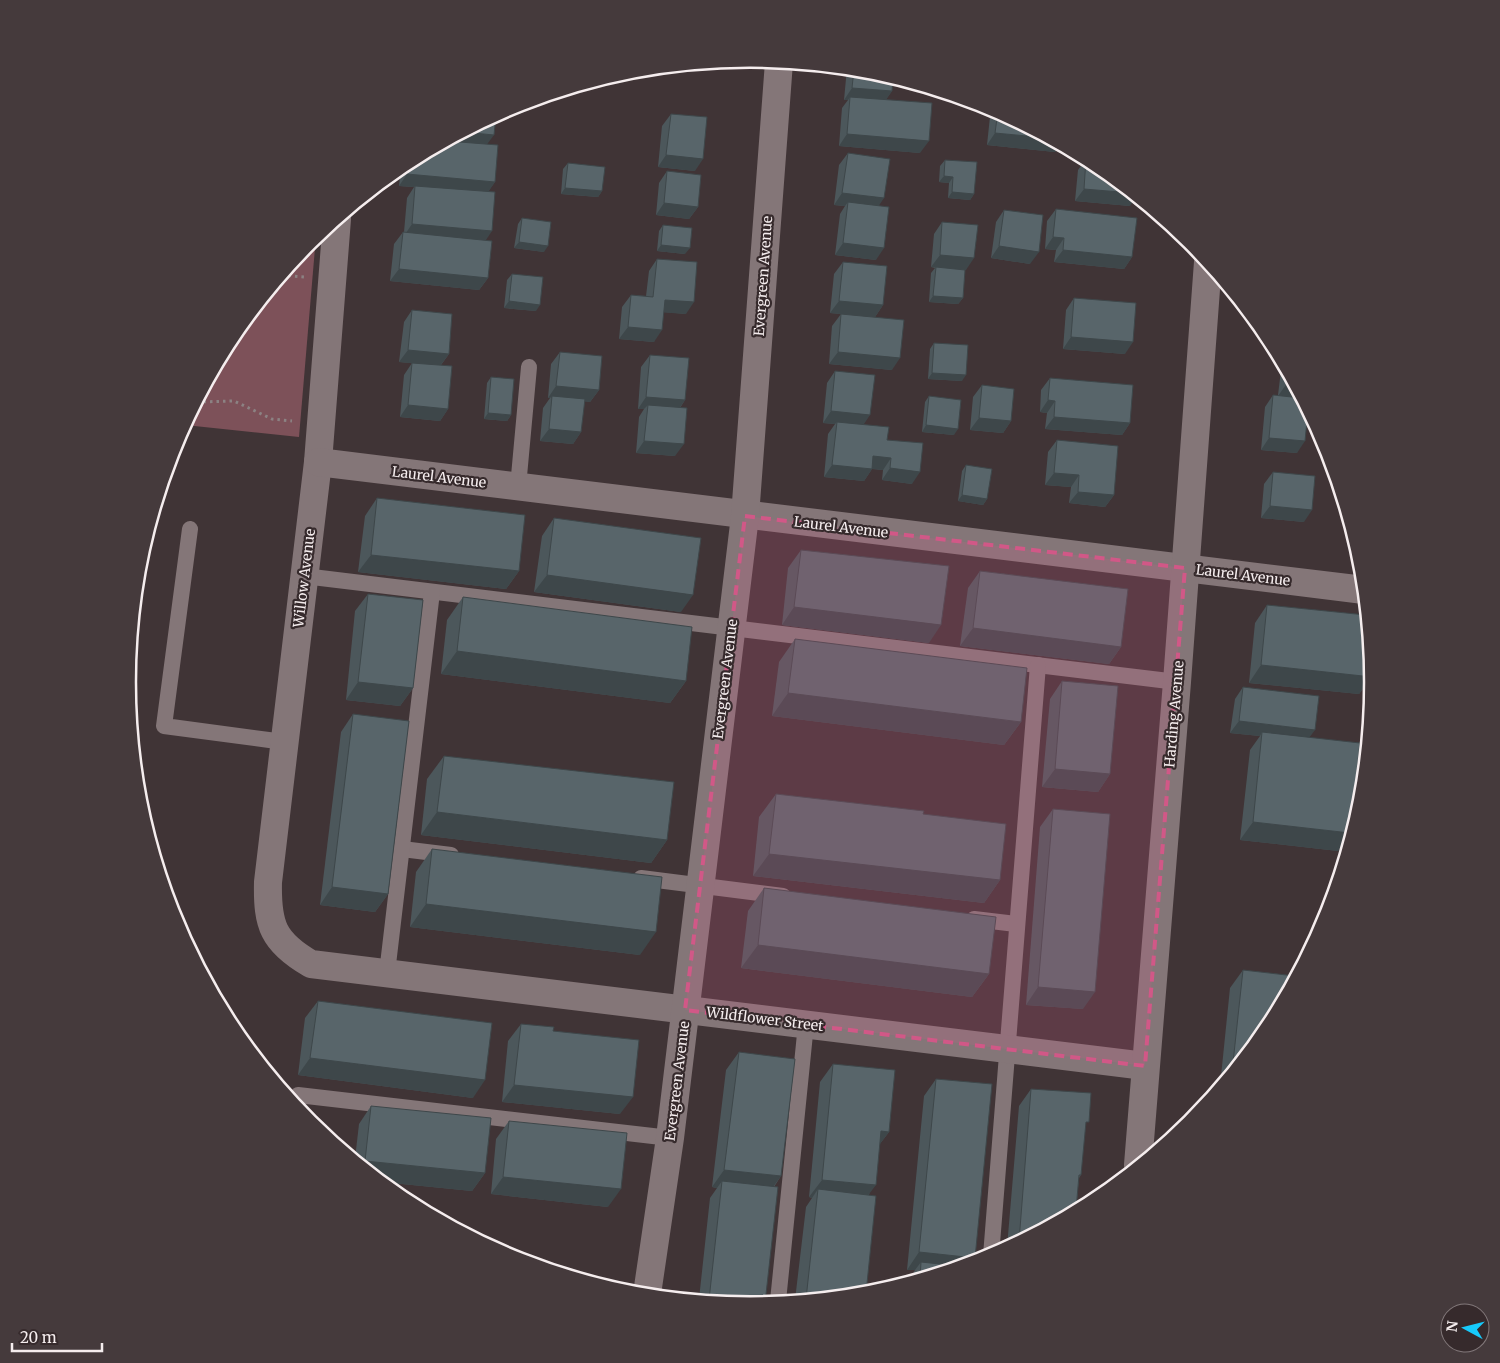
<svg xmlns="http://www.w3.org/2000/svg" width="1500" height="1363" viewBox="0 0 1500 1363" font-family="Merriweather,serif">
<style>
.green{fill:#7d5159}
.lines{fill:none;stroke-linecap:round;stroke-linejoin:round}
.path{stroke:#8c8283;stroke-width:3;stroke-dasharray:2.5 4;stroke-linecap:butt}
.service{stroke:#847678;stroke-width:16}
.minor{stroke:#847678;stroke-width:28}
.wall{fill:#4c575b}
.shaded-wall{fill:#3e474a}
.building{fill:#58656a;stroke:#3e474a}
.marked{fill:#d15887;fill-opacity:0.2;stroke:#d15887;stroke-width:4;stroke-dasharray:10 6;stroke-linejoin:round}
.labels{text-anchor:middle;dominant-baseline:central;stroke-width:4.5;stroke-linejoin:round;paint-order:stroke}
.street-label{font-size:14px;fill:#f5edee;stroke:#362a2c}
.rim{fill:none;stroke:#f5edee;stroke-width:2.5}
</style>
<rect width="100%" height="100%" fill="#403436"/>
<polygon class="green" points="316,236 299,437 185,425 232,335"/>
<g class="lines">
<g class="path">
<polyline points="282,275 304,277"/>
<polyline points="197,402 234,401 272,419 292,421"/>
</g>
<g class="service">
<polyline points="518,487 529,367"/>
<polyline points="190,529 164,726 284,742"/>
<polyline points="304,576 1177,682"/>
<polyline points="402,849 451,855"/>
<polyline points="641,878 783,896"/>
<polyline points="974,919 1016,924"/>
<polyline points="387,973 432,592"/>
<polyline points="298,1095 670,1138"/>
<polyline points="991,1256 1038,665"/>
<polyline points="778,1301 806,1024"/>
</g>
<g class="minor">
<path d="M337,219L318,462L268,882C267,925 273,942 311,964L1145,1066"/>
<polyline points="318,462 1364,590"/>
<polyline points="1138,1165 1177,682 1208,262"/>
<polyline points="647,1294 670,1138 745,516 779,62"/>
</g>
</g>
<g class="wall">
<polygon points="847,68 872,71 892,91 886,99 920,153 839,146 842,108 848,100 844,100"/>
<polygon points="991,107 1060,144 1055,152 987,145"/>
<polygon points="671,114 695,171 658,167 662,126"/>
<polygon points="496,115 487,144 495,182 488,191 485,241 488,278 479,290 390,281 394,244 403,232 404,232 407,198 414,187 399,186 401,166 404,164"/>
<polygon points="848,153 879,206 876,260 835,255 840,214 845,206 834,205 839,165"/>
<polygon points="1086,159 1130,206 1075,201 1078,170"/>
<polygon points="945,160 974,194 970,200 948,198 949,183 939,182 940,166"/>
<polygon points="568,163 602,191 598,197 561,194 563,169"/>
<polygon points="667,171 698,207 689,219 656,215 659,183"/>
<polygon points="1056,209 1132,257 1124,269 1054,262 1056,250 1045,249 1047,221"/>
<polygon points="1004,210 1030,264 991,258 996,222"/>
<polygon points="522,218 544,252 514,248 518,224"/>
<polygon points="942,222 966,270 965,270 963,298 958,304 929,302 931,273 935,268 931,267 934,234"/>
<polygon points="663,225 685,254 657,251 659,231"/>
<polygon points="657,259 686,314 664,312 654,342 619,339 622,307 631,295 646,296 649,271"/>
<polygon points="843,262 883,305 875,317 830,313 834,274"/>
<polygon points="512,274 536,311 504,308 507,280"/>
<polygon points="1074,298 1125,354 1063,349 1066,310"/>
<polygon points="412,310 449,354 441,365 448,409 440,421 400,417 404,375 412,363 399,362 404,322"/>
<polygon points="841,314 892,370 829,364 832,326"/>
<polygon points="934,343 962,381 928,379 930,349"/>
<polygon points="560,352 599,390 590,402 584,401 581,432 573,444 540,441 543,408 550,398 548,398 551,364"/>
<polygon points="650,355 685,400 680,408 675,456 636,453 639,417 644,409 638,409 641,367"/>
<polygon points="1282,362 1308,410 1297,453 1261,450 1265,407 1273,395 1278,395"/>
<polygon points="835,371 864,425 887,440 912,484 882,480 883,470 872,469 864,481 824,477 828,434 835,424 823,423 827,383"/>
<polygon points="491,377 511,415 507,421 484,419 487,383"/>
<polygon points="1050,378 1130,423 1122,435 1045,429 1047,413 1040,412 1041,390"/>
<polygon points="982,385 1011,421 1003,433 970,430 973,397"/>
<polygon points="929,396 954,435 922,432 925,402"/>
<polygon points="1057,440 1114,495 1105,507 1069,503 1071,487 1045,485 1048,452"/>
<polygon points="966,465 987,499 983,505 958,501 962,471"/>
<polygon points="1273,472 1304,522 1261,518 1264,484"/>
<polygon points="377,498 519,571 506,589 358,572 365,516"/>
<polygon points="554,518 681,612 534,592 542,536"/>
<polygon points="801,550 929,643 782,625 788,568"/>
<polygon points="980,571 1121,647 1109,664 960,646 968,588"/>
<polygon points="368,594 413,688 400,706 346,700 355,611"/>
<polygon points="463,597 686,681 670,703 441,674 447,620"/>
<polygon points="1267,605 1372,677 1359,694 1249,683 1255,623"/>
<polygon points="795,639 1021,722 1004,745 772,716 779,662"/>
<polygon points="1062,681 1110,774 1098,792 1042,787 1050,699"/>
<polygon points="1243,687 1309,737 1350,833 1338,851 1240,840 1250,750 1260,736 1230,733 1235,699"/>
<polygon points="353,714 388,894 375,912 320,905 341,732"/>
<polygon points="444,756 667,840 651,863 421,835 427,779"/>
<polygon points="776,794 923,814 1000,880 984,903 753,876 759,817"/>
<polygon points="1053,809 1083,1009 1026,1005 1040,827"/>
<polygon points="432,849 640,955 410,927 416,872"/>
<polygon points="764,888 989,974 972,997 741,968 748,911"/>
<polygon points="1243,970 1268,1028 1220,1086 1230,988"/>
<polygon points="318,1001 473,1098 298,1075 305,1018"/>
<polygon points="521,1024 553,1031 620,1114 502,1102 508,1041"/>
<polygon points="739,1052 781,1176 774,1187 750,1304 699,1299 710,1198 717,1188 712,1187 726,1070"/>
<polygon points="833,1064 889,1132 879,1145 869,1195 866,1293 795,1300 806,1207 812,1198 809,1197 820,1082"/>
<polygon points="936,1079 972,1262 909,1281 915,1270 907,1270 924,1096"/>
<polygon points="1031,1089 1085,1127 1081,1175 1079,1178 1076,1210 1007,1247 1019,1106"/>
<polygon points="371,1106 485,1173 472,1191 382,1182 355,1159 359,1124"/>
<polygon points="509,1121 608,1207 491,1194 496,1139"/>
</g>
<g class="shaded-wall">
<polygon points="852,88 892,91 884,103 850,97 848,100 844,100"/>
<polygon points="463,132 494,135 485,147 443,143"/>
<polygon points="995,133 1048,138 1060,144 1055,152 987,145"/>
<polygon points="847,134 929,141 920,153 839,146"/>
<polygon points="666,155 703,159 695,171 658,167"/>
<polygon points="407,174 495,182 487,194 415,186 414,187 399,186"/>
<polygon points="944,176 953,177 949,183 939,182"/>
<polygon points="565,188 602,191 598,197 561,194"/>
<polygon points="1084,189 1132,193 1136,197 1130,206 1075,201"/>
<polygon points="952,192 974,194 970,200 948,198"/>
<polygon points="842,193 884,198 876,210 848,202 845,206 834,205"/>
<polygon points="664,203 698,207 689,219 656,215"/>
<polygon points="412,224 492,231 484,243 404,236"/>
<polygon points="1053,237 1064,238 1056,250 1045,249"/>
<polygon points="519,242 548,246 544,252 514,248"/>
<polygon points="843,243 884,248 876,260 835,255"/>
<polygon points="661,245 690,248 685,254 657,251"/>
<polygon points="999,246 1039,252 1030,264 991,258"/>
<polygon points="1063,250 1132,257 1124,269 1054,262"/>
<polygon points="940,255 974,258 966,270 931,267"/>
<polygon points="399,269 488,278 479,290 390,281"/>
<polygon points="933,296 963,298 958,304 929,302"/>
<polygon points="665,300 694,302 686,314 657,312"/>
<polygon points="509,301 540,305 536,311 504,308"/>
<polygon points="839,301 883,305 875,317 830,313"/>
<polygon points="628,327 662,330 654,342 619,339"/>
<polygon points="1071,337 1133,342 1125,354 1063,349"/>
<polygon points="408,350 449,354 440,366 399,362"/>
<polygon points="838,352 900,358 892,370 829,364"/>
<polygon points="932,373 966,375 962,381 928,379"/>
<polygon points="1290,379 1291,379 1302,399 1278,396"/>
<polygon points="556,386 599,390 590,402 551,398 552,396 550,398 548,398"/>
<polygon points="646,397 685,400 677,412 648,405 644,409 638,409"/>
<polygon points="1048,400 1055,401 1047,413 1040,412"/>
<polygon points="408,405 448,409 440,421 400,417"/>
<polygon points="831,411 870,415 862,427 837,422 835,424 823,423"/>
<polygon points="488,413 511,415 507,421 484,419"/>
<polygon points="1054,417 1130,423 1122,435 1045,429"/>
<polygon points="979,418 1011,421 1003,433 970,430"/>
<polygon points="926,425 958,429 954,435 922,432"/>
<polygon points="549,429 581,432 573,444 540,441"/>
<polygon points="1269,438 1305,441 1297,453 1261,450"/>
<polygon points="644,441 684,444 675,456 636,453"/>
<polygon points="873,456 891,458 883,470 865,468"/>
<polygon points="832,465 872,469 864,481 824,477"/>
<polygon points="890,468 920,472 912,484 882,480"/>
<polygon points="1054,473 1079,475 1071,487 1045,485"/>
<polygon points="1078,492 1114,495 1105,507 1069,503"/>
<polygon points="962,495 987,499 983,505 958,501"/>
<polygon points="1270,506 1312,510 1304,522 1261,518"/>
<polygon points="371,555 519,571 506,589 358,572"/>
<polygon points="547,575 693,595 681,612 534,592"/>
<polygon points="794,607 941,625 929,643 782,625"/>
<polygon points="973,628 1121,647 1109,664 960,646"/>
<polygon points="457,651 686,681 670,703 441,674"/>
<polygon points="1261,665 1372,677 1359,694 1249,683"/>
<polygon points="358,682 413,688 400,706 346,700"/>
<polygon points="788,693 1021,722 1004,745 772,716"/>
<polygon points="1239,721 1315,730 1306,742 1262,732 1260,736 1230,733"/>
<polygon points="1055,769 1110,774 1098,792 1042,787"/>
<polygon points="437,812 667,840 651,863 421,835"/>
<polygon points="1253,822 1350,833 1338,851 1240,840"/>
<polygon points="769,854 1000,880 984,903 753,876"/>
<polygon points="332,887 388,894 375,912 320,905"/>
<polygon points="426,904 656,932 640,955 410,927"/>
<polygon points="758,945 989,974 972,997 741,968"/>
<polygon points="1038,987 1095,992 1083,1009 1026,1005"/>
<polygon points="310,1058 485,1080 473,1098 298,1075"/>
<polygon points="514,1085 633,1097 620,1114 502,1102"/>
<polygon points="881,1131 889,1132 876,1149"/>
<polygon points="365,1161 485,1173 472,1191 382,1182 362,1165"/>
<polygon points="724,1170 781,1176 768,1194 722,1181 717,1188 712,1187"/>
<polygon points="503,1177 621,1189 608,1207 491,1194"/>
<polygon points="822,1180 876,1185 863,1202 818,1189 812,1198 809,1197"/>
<polygon points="919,1252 975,1258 972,1262 936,1273 921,1262 915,1270 907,1270"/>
</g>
<g class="building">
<polygon points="854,69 872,71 893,77 892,91 852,88"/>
<polygon points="850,97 932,103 929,141 847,134"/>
<polygon points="998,111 1048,138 995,133"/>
<polygon points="671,114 707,117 703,159 666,155"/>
<polygon points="496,115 494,135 463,132"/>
<polygon points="447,141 498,145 495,182 407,174 409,161"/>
<polygon points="848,153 890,159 884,198 842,193"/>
<polygon points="1086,159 1096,164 1132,193 1084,189"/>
<polygon points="945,160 977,162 974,194 952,192 953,177 944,176"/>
<polygon points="568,163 605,167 602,191 565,188"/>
<polygon points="667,171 701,175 698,207 664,203"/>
<polygon points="415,186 495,192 492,231 412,224"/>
<polygon points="848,202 889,207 884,248 843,243"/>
<polygon points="1056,209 1137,218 1132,257 1063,250 1064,238 1053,237"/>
<polygon points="1004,210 1043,215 1039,252 999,246"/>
<polygon points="522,218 551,222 548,246 519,242"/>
<polygon points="942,222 978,225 974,258 940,255"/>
<polygon points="663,225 692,228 690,248 661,245"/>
<polygon points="403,232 492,241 488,278 399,269"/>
<polygon points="657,259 697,262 694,302 665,300 662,330 628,327 631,295 653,297"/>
<polygon points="843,262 887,266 883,305 839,301"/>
<polygon points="936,267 965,270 963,298 933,296"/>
<polygon points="512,274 543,277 540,305 509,301"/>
<polygon points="1074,298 1136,303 1133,342 1071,337"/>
<polygon points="412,310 452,314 449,354 408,350"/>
<polygon points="841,314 904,320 900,358 838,352"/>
<polygon points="934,343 968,345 966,375 932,373"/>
<polygon points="560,352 602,356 599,390 556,386"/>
<polygon points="650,355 689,358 685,400 646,397"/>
<polygon points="412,363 452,366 448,409 408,405"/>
<polygon points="835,371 875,375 870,415 831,411"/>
<polygon points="491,377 514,379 511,415 488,413"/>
<polygon points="1050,378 1133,385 1130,423 1054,417 1055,401 1048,400"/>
<polygon points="982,385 1014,389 1011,421 979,418"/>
<polygon points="1273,395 1301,398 1308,410 1305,441 1269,438"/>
<polygon points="552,396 585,399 581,432 549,429"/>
<polygon points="929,396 961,400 958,429 926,425"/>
<polygon points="648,405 687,408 684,444 644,441"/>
<polygon points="837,422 889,427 887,440 923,443 920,472 890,468 891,458 873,456 872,469 832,465"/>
<polygon points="1057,440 1118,446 1114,495 1078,492 1079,475 1054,473"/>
<polygon points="966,465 992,469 987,499 962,495"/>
<polygon points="1273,472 1315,476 1312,510 1270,506"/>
<polygon points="377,498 525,515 519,571 371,555"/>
<polygon points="554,518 701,538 693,595 547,575"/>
<polygon points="801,550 949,566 941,625 794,607"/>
<polygon points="980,571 1128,589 1121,647 973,628"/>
<polygon points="368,594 423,600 413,688 358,682"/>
<polygon points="463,597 692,627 686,681 457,651"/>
<polygon points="1267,605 1366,615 1372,677 1261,665"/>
<polygon points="795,639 1027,668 1021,722 788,693"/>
<polygon points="1062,681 1118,686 1110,774 1055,769"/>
<polygon points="1243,687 1319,696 1315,730 1239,721"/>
<polygon points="353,714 409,721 388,894 332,887"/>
<polygon points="1262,732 1360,743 1350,833 1253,822"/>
<polygon points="444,756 674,782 667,840 437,812"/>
<polygon points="776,794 924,811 923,814 1006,824 1000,880 769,854"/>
<polygon points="1053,809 1110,814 1095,992 1038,987"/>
<polygon points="432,849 662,877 656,932 426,904"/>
<polygon points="764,888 996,917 989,974 758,945"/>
<polygon points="1243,970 1295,976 1268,1028 1232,1072"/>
<polygon points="318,1001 492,1023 485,1080 310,1058"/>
<polygon points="521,1024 554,1027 553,1031 639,1040 633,1097 514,1085"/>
<polygon points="739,1052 795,1059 781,1176 724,1170"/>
<polygon points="833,1064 895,1070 889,1132 881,1131 876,1185 822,1180"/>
<polygon points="936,1079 992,1084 975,1258 919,1252"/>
<polygon points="1031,1089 1091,1093 1089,1122 1086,1122 1081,1175 1079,1175 1076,1210 1019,1241"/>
<polygon points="371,1106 491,1118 485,1173 365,1161"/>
<polygon points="509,1121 627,1133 621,1189 503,1177"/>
<polygon points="722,1181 778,1187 765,1303 750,1304 709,1300"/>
<polygon points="818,1189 876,1196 866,1293 806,1299"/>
<polygon points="921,1262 959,1266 920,1278"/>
</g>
<path class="marked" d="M745,516L1185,568L1145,1066L685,1010Z"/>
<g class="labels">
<g class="street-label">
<text transform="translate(763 276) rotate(-86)">Evergreen Avenue</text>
<text transform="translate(439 477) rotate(7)">Laurel Avenue</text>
<text transform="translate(841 527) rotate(7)">Laurel Avenue</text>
<text transform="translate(1243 575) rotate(7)">Laurel Avenue</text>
<text transform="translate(304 578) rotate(-83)">Willow Avenue</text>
<text transform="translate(725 679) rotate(-83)">Evergreen Avenue</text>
<text transform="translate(1174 714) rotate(-85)">Harding Avenue</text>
<text transform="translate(765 1019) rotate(7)">Wildflower Street</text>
<text transform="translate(677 1081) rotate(-83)">Evergreen Avenue</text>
</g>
</g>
<path d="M0 0H1500V1363H0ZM136 682a614 614 0 1 1 1228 0a614 614 0 1 1-1228 0Z" fill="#453a3c" fill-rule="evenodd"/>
<path class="rim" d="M136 682a614 614 0 1 1 1228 0a614 614 0 1 1-1228 0Z"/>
<g transform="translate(1465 1328) rotate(277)"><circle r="24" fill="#362a2c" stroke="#82787a"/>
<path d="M0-4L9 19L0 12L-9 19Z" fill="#17cafb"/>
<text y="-8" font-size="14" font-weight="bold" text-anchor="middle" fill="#f5edee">N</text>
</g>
<path d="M12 1343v8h90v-8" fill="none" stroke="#f5edee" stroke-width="2.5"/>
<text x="20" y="1343" font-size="15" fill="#f5edee" stroke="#362a2c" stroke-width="4" paint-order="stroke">20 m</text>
</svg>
